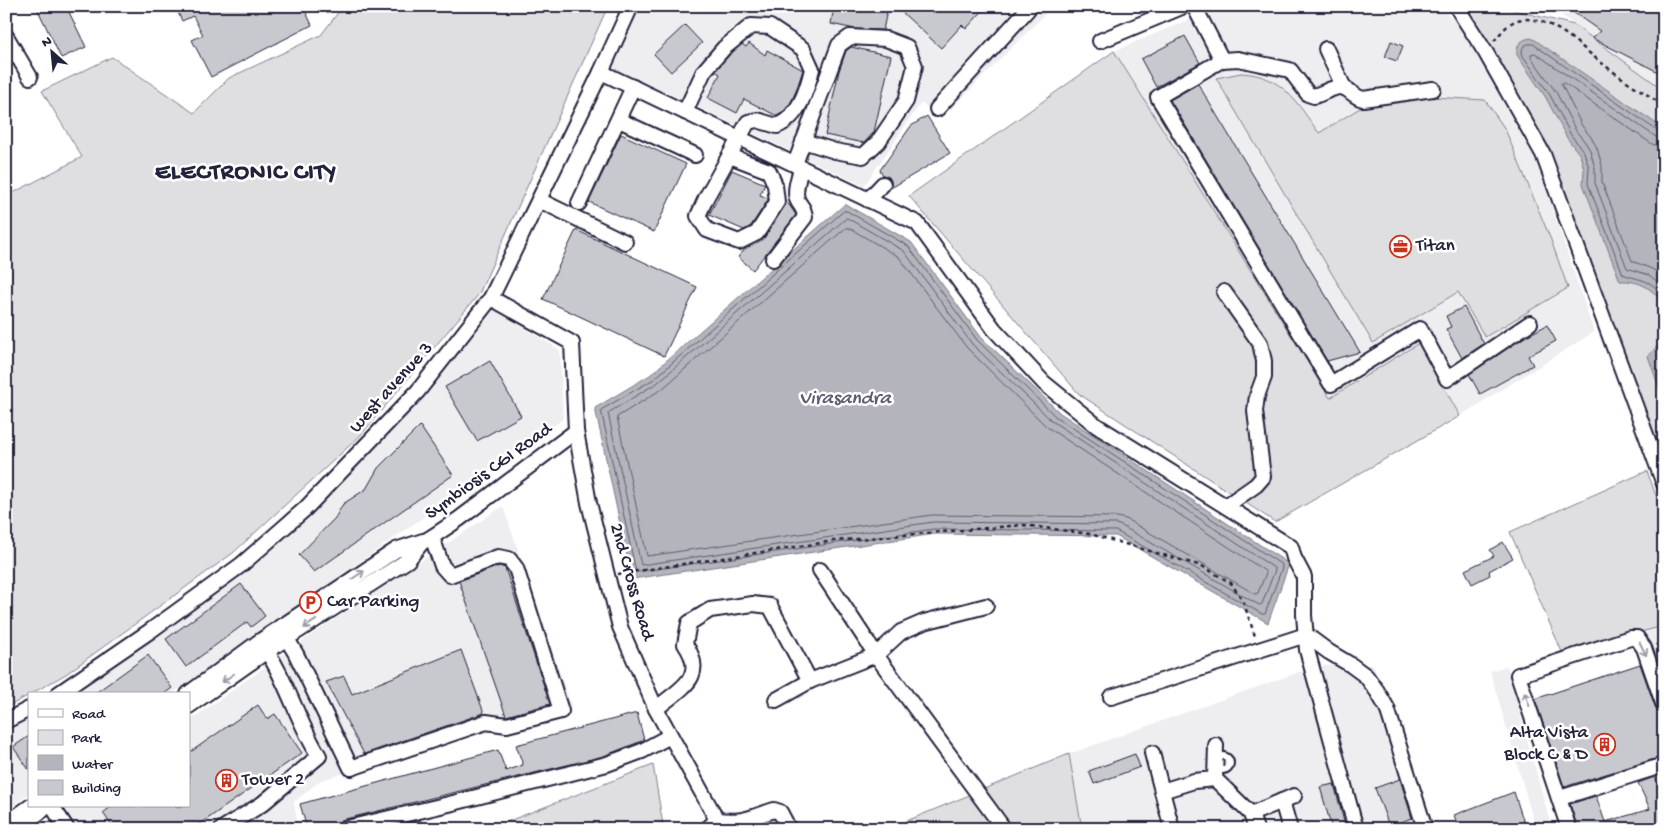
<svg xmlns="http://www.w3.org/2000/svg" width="1670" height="835" viewBox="0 0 1670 835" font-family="'Gochi Hand',sans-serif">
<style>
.built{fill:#eeeef1}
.green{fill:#dfdfe2;stroke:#80808e}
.water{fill:#b4b4bc;stroke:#7a7a88}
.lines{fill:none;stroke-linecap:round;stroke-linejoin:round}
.shore{stroke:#5c5c6f;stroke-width:1}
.building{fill:#c8c8cf;stroke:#22223b}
.minor-casing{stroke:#22223b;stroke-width:18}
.path{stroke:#22223b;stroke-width:2.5;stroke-dasharray:4 4;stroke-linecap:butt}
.minor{stroke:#fff;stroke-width:14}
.oneway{stroke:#9c9ca7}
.labels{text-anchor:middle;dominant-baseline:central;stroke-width:5;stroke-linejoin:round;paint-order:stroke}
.poi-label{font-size:19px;fill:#22223b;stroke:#fff;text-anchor:start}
.street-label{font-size:19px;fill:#22223b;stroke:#fff}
.water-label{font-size:20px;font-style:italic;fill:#5c5c6f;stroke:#fff}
.district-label{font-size:24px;font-weight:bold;letter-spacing:1px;fill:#22223b;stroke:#fff}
</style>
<rect width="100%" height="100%" fill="#fff"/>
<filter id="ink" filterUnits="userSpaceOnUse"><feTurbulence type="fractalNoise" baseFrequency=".02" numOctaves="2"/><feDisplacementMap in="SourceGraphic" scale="10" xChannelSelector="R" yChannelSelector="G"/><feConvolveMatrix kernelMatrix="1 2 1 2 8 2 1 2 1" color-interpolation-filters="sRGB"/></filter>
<g filter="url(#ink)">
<g class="built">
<polygon points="640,6 1053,6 942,118 921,103 864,186 666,92 610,68"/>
<polygon points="1221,6 1439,6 1461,27 1536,160 1594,332 1460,416 1419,343 1330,398 1114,51"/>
<polygon points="1550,6 1664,6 1664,90 1574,25"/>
<polygon points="494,309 560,350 563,419 172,694 65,694 245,569 312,512 425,395"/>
<polygon points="503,506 572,708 321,780 294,802 298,829 37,829 69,806 189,806 189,721 283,654"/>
<polygon points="1664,626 1664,687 1644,631"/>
<polygon points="1373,665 1433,829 1082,829 1069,754 1316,666"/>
<polygon points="1507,666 1552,829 1536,829 1490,671"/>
<polygon points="29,714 29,794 6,810 6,726"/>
</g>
<g class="green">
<polygon points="343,6 608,6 479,294 360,436 233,553 66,674 6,708 6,180 13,193 82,157 42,91 112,57 194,113 229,78 321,35"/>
<polygon points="1466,6 1497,6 1574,25 1664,90 1664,467 1576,222 1548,152 1523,106"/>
<polygon points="1114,51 1330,398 1419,343 1460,416 1275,522 1079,394 909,196"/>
<path d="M1241,73C1283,75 1296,102 1319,133L1365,105L1415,96L1485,100L1505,129L1551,240L1568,288L1485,337L1458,292L1373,343L1216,78Z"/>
<polygon points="1647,471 1664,517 1664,626 1562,652 1510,532"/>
<polygon points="1069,754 1082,829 887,829"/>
<polygon points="653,765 663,825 657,829 488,829"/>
</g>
<g class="water">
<path d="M1531,38L1535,40L1664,129V309C1657,290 1640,280 1620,281L1583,184L1584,169L1580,155L1567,138L1546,98L1517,55C1516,45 1521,39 1531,38Z"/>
<polygon points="845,204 911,242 981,337 1060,413 1289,564 1268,623 1116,536 935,534 632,579 595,408 650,375"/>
<polygon points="1664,334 1664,402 1648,356 1659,344"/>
</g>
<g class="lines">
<g class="shore">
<path d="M1664,133L1659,132L1533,44H1528C1522,46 1521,50 1523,56L1550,95L1571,135L1584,152L1589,168L1588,184L1623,274C1640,281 1652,278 1664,298"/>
<polyline points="1664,139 1656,137 1535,53 1531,54 1531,57 1556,92 1576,131 1585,142 1590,150 1595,168 1595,183 1627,268 1649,275 1664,287"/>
<polyline points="1664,147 1652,144 1564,83 1561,83 1582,126 1591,137 1597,148 1602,166 1602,182 1632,261 1652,269 1664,276"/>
<polygon points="844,211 847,211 908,246 977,340 1056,417 1282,565 1282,568 1265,614 1262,614 1116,531 934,529 636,572 601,410 654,379"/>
<polygon points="847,218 904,251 972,344 1052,421 1274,568 1275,570 1262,604 1259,605 1122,526 1116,524 933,522 641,565 608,413 657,383"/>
<polygon points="846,228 849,228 899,257 967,348 1047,427 1265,571 1266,573 1258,593 1255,594 1126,519 1117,517 932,515 647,556 617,417 662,389"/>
</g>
</g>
<g class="building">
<polygon points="36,6 66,6 86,47 61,58"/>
<polygon points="175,6 303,6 312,25 211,77 192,40 203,35 193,16 182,21"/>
<polygon points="834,6 888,6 883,30 855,29 831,24"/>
<polygon points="895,6 987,6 966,29 962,25 941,48"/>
<polygon points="1564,6 1664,6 1664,75 1592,38 1600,31"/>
<polygon points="685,25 702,43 671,72 654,54"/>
<polygon points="1185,36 1200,63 1156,87 1141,59"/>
<polygon points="1391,41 1403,46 1397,61 1385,57"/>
<polygon points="749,43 765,55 767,50 803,70 796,91 791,102 785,110 777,116 744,99 737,113 708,98 720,74 715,71 730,54 742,44 746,47"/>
<polygon points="851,47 891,56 874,132 864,143 825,135 839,71 846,51"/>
<polygon points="1198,84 1360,352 1327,361 1170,100"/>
<polygon points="927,116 950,153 891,188 891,181 889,177 883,175 880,170 911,126"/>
<polygon points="621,134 686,164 654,232 589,202"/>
<polygon points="732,170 765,184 760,195 768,198 768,200 751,226 744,230 709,215"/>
<polygon points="786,202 790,206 796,215 753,270 738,257 745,249 764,238 784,207"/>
<polygon points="576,230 697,287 664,356 543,299"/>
<polygon points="1464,307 1484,344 1462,358 1446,329 1451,327 1446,316"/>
<polygon points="1547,325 1556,341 1528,356 1533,365 1480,394 1469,374 1523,338"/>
<polygon points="490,361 521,416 477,441 445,387"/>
<polygon points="420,426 453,475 314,572 299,555 335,518 343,504 366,489 378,468"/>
<polygon points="1503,542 1513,558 1489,571 1490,575 1472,584 1465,570 1494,556 1490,550"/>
<polygon points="499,566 505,568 550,704 506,716 459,581"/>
<polygon points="241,584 265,616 251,627 247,622 186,667 166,639"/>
<polygon points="461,650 484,713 364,754 326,682 344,676 352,694"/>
<polygon points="148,655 172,688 164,694 94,694"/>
<polygon points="1640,664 1656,709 1660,713 1664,726 1664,756 1564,787 1535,699"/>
<polygon points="258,705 267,719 275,714 302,753 193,829 114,829 103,813 112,806 189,806 189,753"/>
<polygon points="637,713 644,740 604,756 341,820 335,826 327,829 307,829 300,804 498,750 506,771 523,765 516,745"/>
<polygon points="29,736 29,770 13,747"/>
<polygon points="1135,754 1140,767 1094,784 1089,771"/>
<polygon points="1655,777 1664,796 1664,829 1578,829 1570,804 1596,796 1605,822 1633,814 1650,809 1638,783"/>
<polygon points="1400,779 1412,818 1389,826 1375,788"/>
<polygon points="1334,784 1346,829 1332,829 1320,787"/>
<polygon points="1514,792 1526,829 1459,829 1454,815"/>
<polygon points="420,820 423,829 382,829"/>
</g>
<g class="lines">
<defs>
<g id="minor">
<polyline points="1194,6 1222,60 1158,97 1331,384 1420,329 1447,379 1530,323"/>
<polyline points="1456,6 1486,53 1543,154 1664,484"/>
<polyline points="6,36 30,77"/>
<polyline points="1100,41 1184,6"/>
<polyline points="1326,49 1344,88"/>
<path d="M1222,60L1238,59L1290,70L1308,94L1314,96C1322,94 1337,84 1345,88C1352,92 1355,97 1363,99L1433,89"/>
<polyline points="601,72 917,223 994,329 1044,383 1097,426 1291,547 1294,558 1304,577 1304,615 1307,650 1356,829"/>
<polyline points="937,109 1028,9 1024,6"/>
<path d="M685,112L704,71L724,48L751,26L770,27L803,49L812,69C807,90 799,117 777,126L757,120L748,122L706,198L698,216L707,230L739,242L757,233L777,202L775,185L769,171L730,156"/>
<polyline points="619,120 695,155"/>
<polyline points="795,164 839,45 850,37 886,39 907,47 915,66 906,101 878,142 863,156 835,151 803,141"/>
<polyline points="539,200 625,242"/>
<polyline points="868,200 883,184"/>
<polyline points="579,203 633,87"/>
<path d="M773,259L805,217C804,206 800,207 797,199C794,190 799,177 801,168"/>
<polyline points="1224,292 1260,343 1264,361 1264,377 1257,396 1255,411 1263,477 1256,485 1226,506"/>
<polyline points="491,298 572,343 576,431 589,503 620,627 656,709 717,820"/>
<polyline points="425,541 432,537 459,519 576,431"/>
<polyline points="820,570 876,655 1004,829"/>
<polyline points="280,627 296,654 351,768 486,722 507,725 561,711 516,568 509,559 498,557 450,575 442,566 432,537"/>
<polyline points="58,694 150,631 241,565 305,509 418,391 491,298 601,72 631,6"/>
<polyline points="188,694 260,641 396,550 423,541 408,560 267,651 189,706"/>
<polyline points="1111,697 1306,635 1329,652 1351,665 1366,676 1377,691 1387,708 1425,829"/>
<polyline points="776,700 810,681 876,655 901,632 924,622 986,606"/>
<path d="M656,709C680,688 708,678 685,644L689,623L710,610L753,604L770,606L810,681"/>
<polyline points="6,721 29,709"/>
<polyline points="1152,753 1172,829"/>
<circle cx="1223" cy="763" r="3"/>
<polyline points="1215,779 1216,745"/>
<polyline points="1162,791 1194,781 1215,779 1251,814 1256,829"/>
<polyline points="1560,798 1664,765"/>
<polyline points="1282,801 1290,829"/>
<polyline points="52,806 67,829"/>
<polyline points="1251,814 1294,796"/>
<path d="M717,820C744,823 749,818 774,810L780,812L789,829"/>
<polyline points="6,824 31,806"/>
<polyline points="17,829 48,806"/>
<path d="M222,829L262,804L319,756C297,721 286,677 262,644"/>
<polyline points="343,829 449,804 607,764 642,751 670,736"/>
<polyline points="707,829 717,820"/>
<polyline points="1569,829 1518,675 1630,638 1637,638 1644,648 1664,706"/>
</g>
</defs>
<use href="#minor" class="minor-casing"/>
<g class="path">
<path d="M1494,41C1502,32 1510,19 1524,19C1556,19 1579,46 1603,64C1622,79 1644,92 1664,106"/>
<polyline points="618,574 834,541 1023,525 1090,534 1202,566 1231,583 1243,601 1256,639"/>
</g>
<use href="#minor" class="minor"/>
</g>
<defs><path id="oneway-shaft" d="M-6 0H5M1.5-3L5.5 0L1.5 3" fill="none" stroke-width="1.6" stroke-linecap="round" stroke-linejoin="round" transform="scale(1.25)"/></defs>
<g class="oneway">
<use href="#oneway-shaft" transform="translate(358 575) rotate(-34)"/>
<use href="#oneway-shaft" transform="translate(310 624) rotate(147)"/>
<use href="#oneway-shaft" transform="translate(1643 649) rotate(63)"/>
<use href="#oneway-shaft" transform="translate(228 678) rotate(145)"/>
<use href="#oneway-shaft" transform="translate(1527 699) rotate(-109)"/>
</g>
</g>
<defs>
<symbol id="office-ring" viewBox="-11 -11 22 22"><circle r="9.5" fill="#fff" stroke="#c8321e" stroke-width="1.5"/><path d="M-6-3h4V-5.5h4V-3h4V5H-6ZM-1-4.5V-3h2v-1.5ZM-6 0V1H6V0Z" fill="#c8321e"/></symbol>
<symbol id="parking-ring" viewBox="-11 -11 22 22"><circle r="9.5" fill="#fff" stroke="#c8321e" stroke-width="1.5"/><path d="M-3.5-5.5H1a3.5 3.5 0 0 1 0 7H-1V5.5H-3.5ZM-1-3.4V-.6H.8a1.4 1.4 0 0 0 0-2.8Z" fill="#c8321e"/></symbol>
<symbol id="building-ring" viewBox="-11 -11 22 22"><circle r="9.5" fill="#fff" stroke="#c8321e" stroke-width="1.5"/><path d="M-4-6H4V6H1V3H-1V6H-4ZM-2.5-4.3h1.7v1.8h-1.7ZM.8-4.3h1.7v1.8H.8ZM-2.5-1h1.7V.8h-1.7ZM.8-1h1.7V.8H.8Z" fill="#c8321e"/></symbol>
</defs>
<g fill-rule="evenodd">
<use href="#office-ring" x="1388" y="234" width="25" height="25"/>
<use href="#parking-ring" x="298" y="590" width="25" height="25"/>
<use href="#building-ring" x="1592" y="732" width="25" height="25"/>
<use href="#building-ring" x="214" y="768" width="25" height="25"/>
</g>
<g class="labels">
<g class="poi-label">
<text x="1416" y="246">Titan</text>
<text x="327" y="602">Car Parking</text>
<text x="1588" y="733" text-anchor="end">Alta Vista<tspan x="1588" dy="22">Block C &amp; D</tspan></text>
<text x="242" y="780">Tower 2</text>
</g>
<g class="street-label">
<text transform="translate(392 388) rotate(-48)">west avenue 3</text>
<text transform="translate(489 472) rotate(-36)">Symbiosis CGI Road</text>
<text transform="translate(631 582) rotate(74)">2nd Cross Road</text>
</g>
<g class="water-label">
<text x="845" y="399">Virasandra</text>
</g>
<g class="district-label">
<text x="246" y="173">ELECTRONIC CITY</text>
</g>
</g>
<rect width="1670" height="835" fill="none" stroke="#fff" stroke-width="25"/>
<rect x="12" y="12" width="1645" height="810" fill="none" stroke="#22223b" stroke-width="2" filter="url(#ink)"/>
<rect x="28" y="692" width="162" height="115" fill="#ffffff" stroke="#a7a7b1"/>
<rect x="38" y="709" width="25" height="8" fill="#ffffff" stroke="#a7a7b1"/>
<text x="72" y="718" font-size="15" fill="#22223b">Road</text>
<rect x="38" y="730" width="25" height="15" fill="#dfdfe2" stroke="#a7a7b1"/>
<text x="72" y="742" font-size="15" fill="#22223b">Park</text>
<rect x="38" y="755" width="25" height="15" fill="#b4b4bc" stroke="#a7a7b1"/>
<text x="72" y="768" font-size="15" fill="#22223b">Water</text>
<rect x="38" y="780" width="25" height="15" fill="#c8c8cf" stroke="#a7a7b1"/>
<text x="72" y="792" font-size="15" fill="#22223b">Building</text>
<g transform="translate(52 52) rotate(333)" stroke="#ffffff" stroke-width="4" paint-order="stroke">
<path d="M0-4L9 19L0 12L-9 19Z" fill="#22223b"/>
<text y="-8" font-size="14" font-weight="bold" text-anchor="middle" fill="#22223b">N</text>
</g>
</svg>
